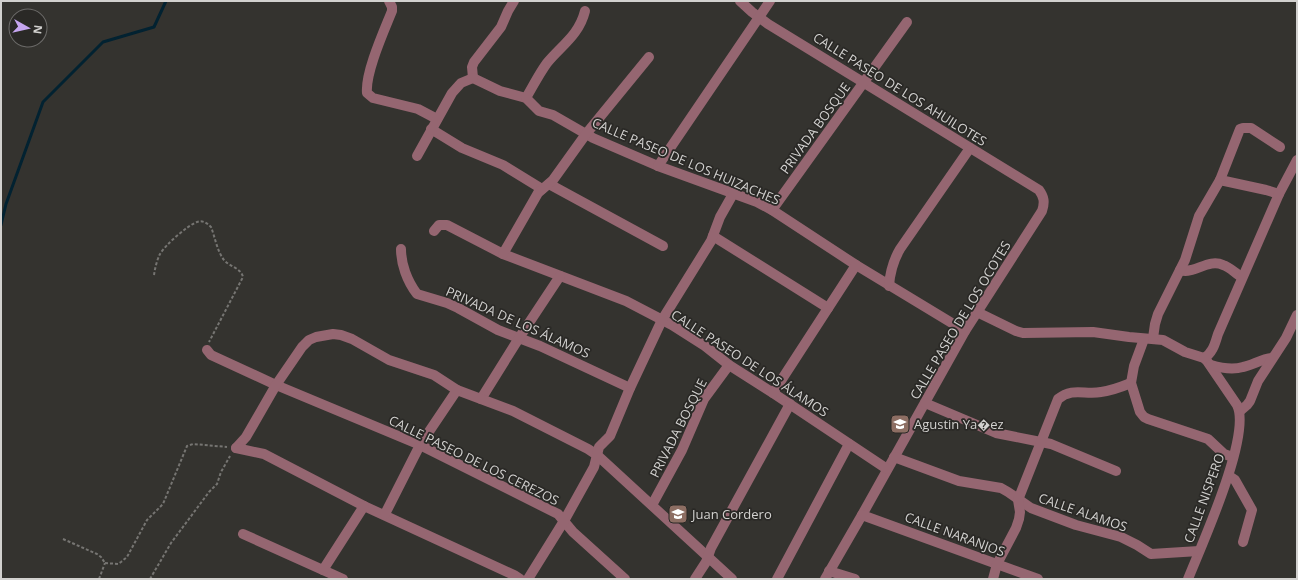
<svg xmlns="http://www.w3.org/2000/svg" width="1298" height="580" viewBox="0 0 1298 580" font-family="'Open Sans',sans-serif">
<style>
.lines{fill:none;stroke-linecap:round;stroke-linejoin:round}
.stream{stroke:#022231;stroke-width:3}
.path{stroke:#767572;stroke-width:2;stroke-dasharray:3 2;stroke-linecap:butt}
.minor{stroke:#956671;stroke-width:10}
.labels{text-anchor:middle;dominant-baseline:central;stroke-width:3.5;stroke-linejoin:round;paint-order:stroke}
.street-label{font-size:13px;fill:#d2d1cf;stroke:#2a2926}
.poi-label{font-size:13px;fill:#d2d1cf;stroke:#2a2926;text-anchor:start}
</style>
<rect width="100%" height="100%" fill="#34332f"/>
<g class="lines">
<polyline class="stream" points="1,225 6,204 43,102 103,42 154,27 166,1"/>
<g class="path">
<path d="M154,275C155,268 157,260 160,254C165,245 188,225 197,222C203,220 207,223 211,227C215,237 217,251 224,260C230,267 241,268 243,277L209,342"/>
<polyline points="63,539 97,554 101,557 105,563"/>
<polyline points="105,563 118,564 121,562 127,557 147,520 163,504 187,446 193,444 227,447"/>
<polyline points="99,579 105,563"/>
<polyline points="150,579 171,543 209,492 217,484 221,472 230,456"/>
</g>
<g class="minor">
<path d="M389,1L392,7V11C384,31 365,73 367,93L373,98L418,109L437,119"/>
<path d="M740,1L752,12L768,24L1039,190C1044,197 1045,202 1042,211L965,331L862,515L825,579"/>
<polyline points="473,78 500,91 526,98 539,111 553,115 593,138 658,166 757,202 772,210 856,265 965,331"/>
<polyline points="473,78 472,67 474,62 501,27 508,11 514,1"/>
<path d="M526,98C533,86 539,74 547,63C562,45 579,35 585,11"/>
<polyline points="431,129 462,148 503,165 542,189"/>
<polyline points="417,156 452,93 461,83 473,78"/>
<polyline points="658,166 770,1"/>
<polyline points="1220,180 1266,190 1279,194"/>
<polyline points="549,184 663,246"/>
<polyline points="772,210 907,22"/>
<polyline points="434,231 439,225 447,225 503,254 626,301 672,325 705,346 729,365 773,393 887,469"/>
<polyline points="713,236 828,308"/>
<path d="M401,249C401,264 407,281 417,294L447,303L458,308L498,330L540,346L630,388"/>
<polyline points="503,254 538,193 553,180 586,134 649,57"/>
<path d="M1180,270C1194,275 1208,258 1223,265C1230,267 1236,274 1242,277"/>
<path d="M889,286C890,272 893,261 900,249L970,148"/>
<path d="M977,312L1016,331L1023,333L1093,332L1129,337L1163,340L1185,352L1204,358L1207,361L1237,405C1252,435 1201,546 1188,579"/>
<polyline points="1153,338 1155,324 1158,314 1185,260 1199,216 1220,180 1240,129 1243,128 1251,128 1280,147"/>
<polyline points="1144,339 1134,366 1131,383 1140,412 1144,417 1148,419 1208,439 1224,454 1233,457"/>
<polyline points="207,350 211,355 276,385 420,445 558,514 573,532 625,579"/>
<path d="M1204,358C1213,353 1215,343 1218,334L1279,194L1297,160"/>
<path d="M1211,365C1221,368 1233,370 1243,367C1253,365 1261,359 1272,358"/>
<polyline points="773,393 856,265"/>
<polyline points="481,399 519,338 560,276"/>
<polyline points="925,403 996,433 1051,444 1116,471"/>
<polyline points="1240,411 1247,405 1250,401 1258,381 1286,338 1297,315"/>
<polyline points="236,448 246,437 276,385 302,347 309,340 316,337 333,334 341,335 352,339 389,360 434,375 457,390 513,411 588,449 597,455 732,579"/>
<polyline points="236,448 264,454 364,506 514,575 520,579"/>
<polyline points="894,457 959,481 1001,488 1008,492 1031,508 1076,525 1121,537 1137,545 1151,554 1199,551"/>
<polyline points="1229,476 1235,480 1252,510 1243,542"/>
<polyline points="652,505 682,450 704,399 729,365"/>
<polyline points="385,514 420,445 457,390"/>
<polyline points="862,515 1038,579"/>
<polyline points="243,534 343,579"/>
<polyline points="323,570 364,506"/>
<polyline points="829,571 855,579"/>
<polyline points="528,579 564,521 594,467 599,447 610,436 630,388 662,320 711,241 720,217 733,194"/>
<polyline points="695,579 706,562 711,548 790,404"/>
<polyline points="777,579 849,444"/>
<path d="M993,579L997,564L1016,528L1019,519L1020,512L1018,500L1058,399C1073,387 1084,395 1101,392C1111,391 1121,387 1131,383"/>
</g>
</g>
<defs>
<symbol id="school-square" viewBox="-11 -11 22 22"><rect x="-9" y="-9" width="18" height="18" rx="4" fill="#8d6e63" stroke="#2a2926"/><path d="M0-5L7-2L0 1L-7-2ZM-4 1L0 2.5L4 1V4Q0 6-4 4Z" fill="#fff"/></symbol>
</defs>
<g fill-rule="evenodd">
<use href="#school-square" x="889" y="413" width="22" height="22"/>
<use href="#school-square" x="667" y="503" width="22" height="22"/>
</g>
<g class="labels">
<g class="street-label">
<text transform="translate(900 89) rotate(32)">CALLE PASEO DE LOS AHUILOTES</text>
<text transform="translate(815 128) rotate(-54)">PRIVADA BOSQUE</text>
<text transform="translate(686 161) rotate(23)">CALLE PASEO DE LOS HUIZACHES</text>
<text transform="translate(960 320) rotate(-59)">CALLE PASEO DE LOS OCOTES</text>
<text transform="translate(518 322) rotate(24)">PRIVADA DE LOS ÁLAMOS</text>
<text transform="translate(750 363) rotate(33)">CALLE PASEO DE LOS ÁLAMOS</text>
<text transform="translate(678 428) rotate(-63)">PRIVADA BOSQUE</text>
<text transform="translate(474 460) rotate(26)">CALLE PASEO DE LOS CEREZOS</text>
<text transform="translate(1204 498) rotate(-70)">CALLE NISPERO</text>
<text transform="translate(1083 512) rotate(19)">CALLE ALAMOS</text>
<text transform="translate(955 534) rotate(20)">CALLE NARANJOS</text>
</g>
<g class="poi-label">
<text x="914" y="424">Agustin Ya�ez</text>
<text x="692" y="514">Juan Cordero</text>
</g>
</g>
<rect width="1298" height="580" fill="none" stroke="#d2d1cf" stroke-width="4"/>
<g transform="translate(28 28) rotate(98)"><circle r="19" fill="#2a2926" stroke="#6d6c6a"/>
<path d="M0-3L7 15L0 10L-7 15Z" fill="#c6a6f0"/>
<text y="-6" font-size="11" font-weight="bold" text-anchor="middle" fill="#d2d1cf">N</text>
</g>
</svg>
